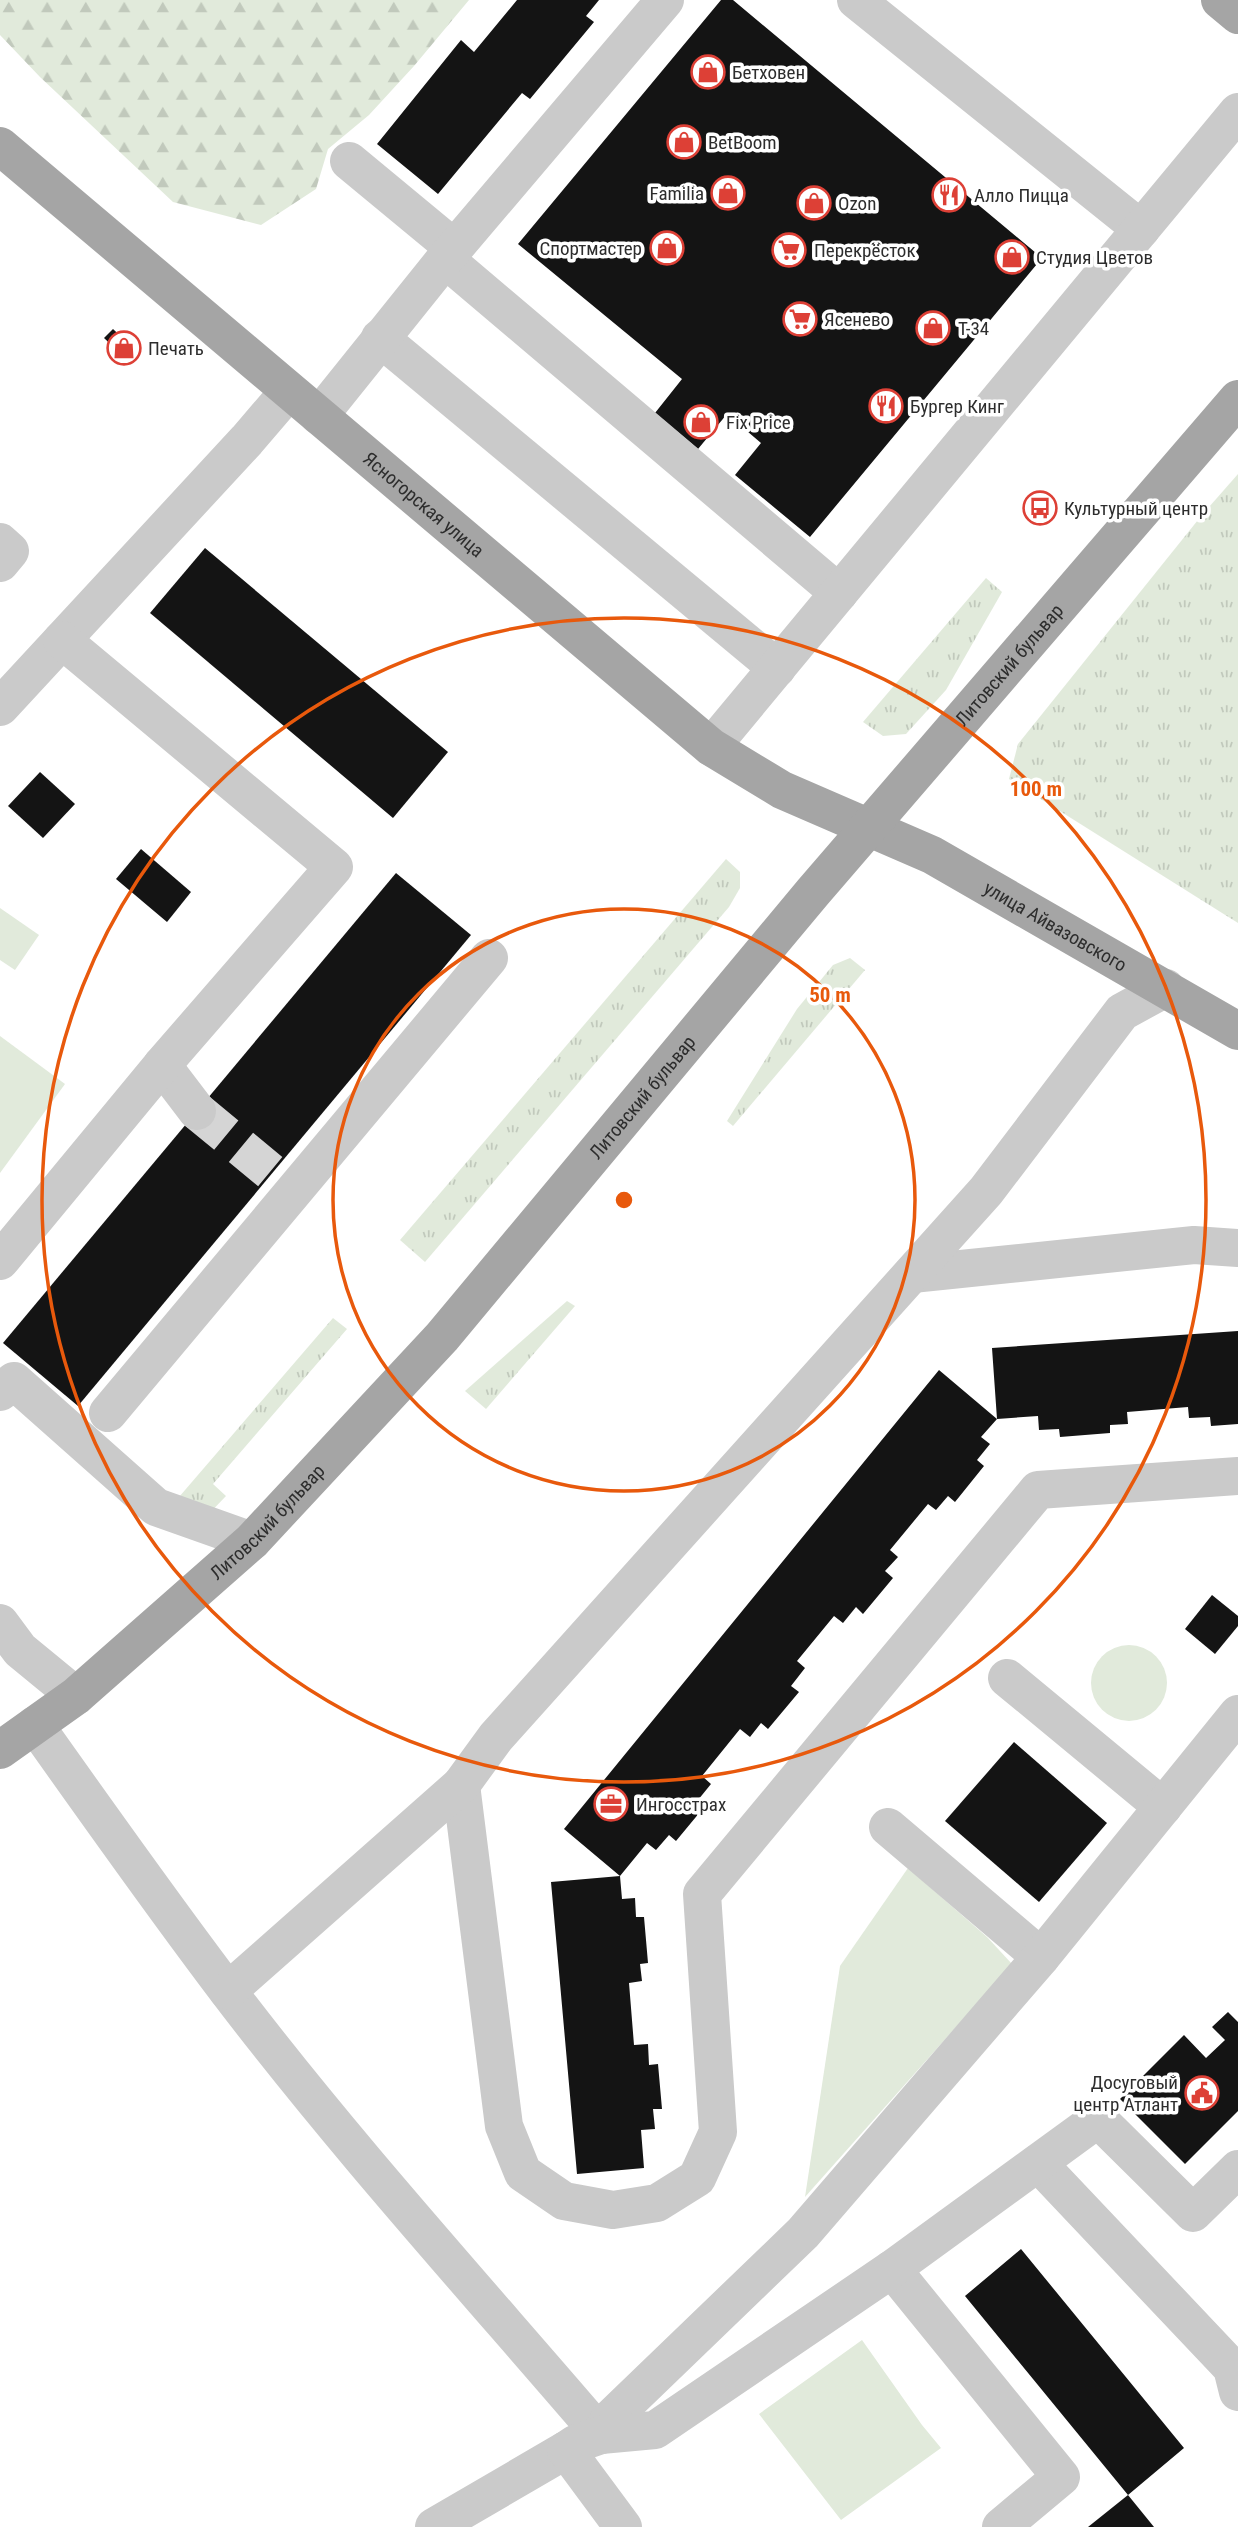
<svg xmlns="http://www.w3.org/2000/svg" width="1238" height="2527" viewBox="0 0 1238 2527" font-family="'Roboto Condensed',sans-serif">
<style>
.grass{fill:url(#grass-tufts)}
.forest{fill:url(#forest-firs)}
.park{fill:#e1eadb}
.building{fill:#141414}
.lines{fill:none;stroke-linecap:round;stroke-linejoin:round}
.minor-tunnel{stroke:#d5d5d5;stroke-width:38;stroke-dasharray:38 19;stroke-linecap:butt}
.minor{stroke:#cacaca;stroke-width:38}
.major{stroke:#a5a5a5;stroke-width:38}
.ring{fill:none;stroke:#e8590c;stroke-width:3.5}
.labels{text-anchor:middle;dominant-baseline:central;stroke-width:7;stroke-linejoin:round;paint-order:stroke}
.poi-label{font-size:19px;fill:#2d2d2d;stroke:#fff;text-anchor:start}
.street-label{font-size:19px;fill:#2d2d2d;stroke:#fff}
.centre{fill:#e8590c;stroke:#fff;stroke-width:3.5}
.ring-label{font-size:21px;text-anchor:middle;font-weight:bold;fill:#e8590c;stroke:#fff;stroke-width:7;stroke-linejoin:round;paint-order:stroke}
</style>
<defs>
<pattern id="grass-tufts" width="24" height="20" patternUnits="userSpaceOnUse" patternTransform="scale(1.75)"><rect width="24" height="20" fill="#e1eadb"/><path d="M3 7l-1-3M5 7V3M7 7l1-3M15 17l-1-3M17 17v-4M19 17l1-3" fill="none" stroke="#c1c9bc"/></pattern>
<pattern id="forest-firs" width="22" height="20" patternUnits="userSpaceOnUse" patternTransform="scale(1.75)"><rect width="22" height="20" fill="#e1eadb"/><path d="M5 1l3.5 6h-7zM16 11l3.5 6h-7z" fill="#c1c9bc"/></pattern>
</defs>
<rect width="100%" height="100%" fill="#fff"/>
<g class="grass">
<polygon points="1238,474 1238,923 1009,779 1018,744 1202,515"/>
<polygon points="986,578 1002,592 946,690 906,734 883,736 863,722"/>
<polygon points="726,859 740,872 740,888 729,907 425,1262 400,1240"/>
<polygon points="850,958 865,970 733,1126 727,1121 797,1009 833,965"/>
<polygon points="567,1301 575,1306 486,1409 465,1391"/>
<polygon points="333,1318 347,1329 213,1484 226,1496 203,1520 173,1504"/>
</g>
<polygon class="forest" points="0,0 469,0 414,66 369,115 328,149 316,189 261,225 173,202 40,77 0,35"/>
<g class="park">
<polygon points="0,908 39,935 15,970 0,960"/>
<polygon points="0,1036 65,1084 0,1173"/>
<circle cx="1129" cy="1683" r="38"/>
<polygon points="908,1868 987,1937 1012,1964 805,2197 840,1966"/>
<polygon points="862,2340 922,2425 941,2448 841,2520 759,2414"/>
</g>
<g class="building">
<polygon points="517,0 599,0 586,16 594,22 530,99 522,93 438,194 377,144 461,40 474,52"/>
<polygon points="721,0 733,0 1042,258 810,537 735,475 761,443 727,414 698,449 655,413 682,379 518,244"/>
<polygon points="113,329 135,350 126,359 104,338"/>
<polygon points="205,548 448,752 393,818 150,613"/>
<polygon points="40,772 75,804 43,838 8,806"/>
<polygon points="141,849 191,892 167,922 116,879"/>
<polygon points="396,873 471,935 78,1406 3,1343"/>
<polygon points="1238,1331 1238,1424 1211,1426 1210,1417 1189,1418 1188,1407 1127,1412 1128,1424 1110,1425 1110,1433 1060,1437 1059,1429 1039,1430 1038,1416 997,1419 992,1348"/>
<polygon points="939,1370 997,1419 981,1437 990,1444 977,1460 984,1466 955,1502 948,1496 936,1510 928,1504 890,1550 898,1557 885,1571 893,1578 863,1614 856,1607 843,1623 834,1616 797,1661 805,1668 791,1686 799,1692 768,1729 761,1723 750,1737 740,1729 702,1776 711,1784 698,1800 705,1806 676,1841 669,1835 656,1850 647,1843 620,1876 622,1899 635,1898 636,1917 644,1917 648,1963 640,1964 642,1981 629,1983 634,2045 648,2044 649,2065 658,2064 662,2109 653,2109 655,2129 641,2130 644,2168 577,2174 551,1882 620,1876 564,1829"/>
<polygon points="1212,1595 1238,1616 1238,1626 1215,1654 1185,1629"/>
<polygon points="1014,1742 1107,1823 1039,1902 945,1821"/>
<polygon points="1228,2012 1238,2022 1238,2111 1185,2164 1120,2099 1184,2035 1206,2058 1225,2040 1212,2027"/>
<polygon points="1021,2249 1184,2448 1128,2495 1154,2527 1088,2527 1128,2495 965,2296"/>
</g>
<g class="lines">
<polyline class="minor-tunnel" points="197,1111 272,1173"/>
<g class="minor">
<polyline points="856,0 1141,229"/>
<polyline points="349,161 454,248"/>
<polyline points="445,259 839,593"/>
<polyline points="380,338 777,668"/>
<polyline points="319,416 445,259 665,0"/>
<polyline points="0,542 10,551 0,563"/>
<polyline points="0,707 247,440 289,391"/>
<polyline points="711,747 1238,112"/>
<polyline points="162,1065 197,1111"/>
<polyline points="0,1261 162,1065 334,867 62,640"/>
<polyline points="912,1274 1194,1245 1238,1248"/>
<polyline points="0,1392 14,1381 156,1507 252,1541"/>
<polyline points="108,1413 489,958"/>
<polyline points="0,1623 20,1650 76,1696"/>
<polyline points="1007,1678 1163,1807"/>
<path d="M35,1725C98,1814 161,1903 227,1990C344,2144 475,2288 601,2435"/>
<polyline points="461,1785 504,2126 523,2173 564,2201 613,2210 657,2203 697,2178 718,2132 702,1894 1038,1490 1238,1476"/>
<polyline points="888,1827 1041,1957"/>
<polyline points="228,1991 461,1785 496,1737 986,1191 1122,1012 1166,988"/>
<polyline points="1038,2163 1232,2368 1238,2392"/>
<polyline points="892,2269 1061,2477 1001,2527"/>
<polyline points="601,2435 609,2420 803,2233 1041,1957 1238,1714"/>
<polyline points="434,2527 566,2450"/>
<polyline points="623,2527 566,2450 575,2444 601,2435 655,2430 892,2269 1098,2119 1193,2213 1238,2169"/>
</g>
<g class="major">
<polyline points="1220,0 1238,15"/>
<path id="s1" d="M0,146L711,747L782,790L932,855L1238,1031"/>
<path id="s2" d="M0,1750L76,1696L252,1541L442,1337L813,892L1238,399"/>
</g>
</g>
<g class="ring">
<circle cx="624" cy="1200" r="291"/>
<circle cx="624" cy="1200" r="582"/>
</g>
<defs>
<symbol id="shop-ring" viewBox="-11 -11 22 22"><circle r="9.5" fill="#fff" stroke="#dd4036" stroke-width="1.5"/><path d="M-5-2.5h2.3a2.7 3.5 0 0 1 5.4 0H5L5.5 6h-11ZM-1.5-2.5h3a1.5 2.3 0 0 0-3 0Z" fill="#dd4036"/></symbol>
<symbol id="restaurant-ring" viewBox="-11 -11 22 22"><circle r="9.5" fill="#fff" stroke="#dd4036" stroke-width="1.5"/><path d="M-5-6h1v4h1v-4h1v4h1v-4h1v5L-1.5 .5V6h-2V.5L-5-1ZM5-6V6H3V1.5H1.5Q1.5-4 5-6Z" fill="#dd4036"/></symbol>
<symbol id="supermarket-ring" viewBox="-11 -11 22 22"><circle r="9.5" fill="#fff" stroke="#dd4036" stroke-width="1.5"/><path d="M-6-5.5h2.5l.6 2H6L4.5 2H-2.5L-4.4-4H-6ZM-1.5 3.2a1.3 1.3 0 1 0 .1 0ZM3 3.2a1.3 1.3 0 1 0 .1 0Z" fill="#dd4036"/></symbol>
<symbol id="bus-ring" viewBox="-11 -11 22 22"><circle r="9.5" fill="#fff" stroke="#dd4036" stroke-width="1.5"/><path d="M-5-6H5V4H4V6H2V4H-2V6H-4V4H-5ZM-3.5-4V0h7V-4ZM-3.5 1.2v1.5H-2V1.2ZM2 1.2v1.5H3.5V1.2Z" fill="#dd4036"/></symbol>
<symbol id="office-ring" viewBox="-11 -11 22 22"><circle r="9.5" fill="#fff" stroke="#dd4036" stroke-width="1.5"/><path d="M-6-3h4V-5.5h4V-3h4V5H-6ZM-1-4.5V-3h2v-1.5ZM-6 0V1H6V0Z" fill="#dd4036"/></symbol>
<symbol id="civic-ring" viewBox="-11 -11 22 22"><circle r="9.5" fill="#fff" stroke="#dd4036" stroke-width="1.5"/><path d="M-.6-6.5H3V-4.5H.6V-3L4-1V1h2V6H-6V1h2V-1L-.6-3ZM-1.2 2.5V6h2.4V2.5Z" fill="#dd4036"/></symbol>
</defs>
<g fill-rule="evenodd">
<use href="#shop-ring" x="689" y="53" width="38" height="38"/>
<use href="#shop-ring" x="665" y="123" width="38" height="38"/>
<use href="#shop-ring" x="709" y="174" width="38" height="38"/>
<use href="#restaurant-ring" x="930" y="176" width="38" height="38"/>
<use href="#shop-ring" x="795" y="184" width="38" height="38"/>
<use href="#shop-ring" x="648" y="229" width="38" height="38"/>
<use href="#supermarket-ring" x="770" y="231" width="38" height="38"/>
<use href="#shop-ring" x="993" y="238" width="38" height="38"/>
<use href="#supermarket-ring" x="781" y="300" width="38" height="38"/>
<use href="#shop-ring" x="914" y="309" width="38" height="38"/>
<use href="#shop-ring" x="105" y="329" width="38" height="38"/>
<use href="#restaurant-ring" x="867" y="387" width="38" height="38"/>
<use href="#shop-ring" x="682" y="403" width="38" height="38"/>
<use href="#bus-ring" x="1021" y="489" width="38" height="38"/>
<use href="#office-ring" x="592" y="1785" width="38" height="38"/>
<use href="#civic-ring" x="1183" y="2074" width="38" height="38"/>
</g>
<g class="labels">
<g class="poi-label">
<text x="732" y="72">Бетховен</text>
<text x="708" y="142">BetBoom</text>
<text x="704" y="193" text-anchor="end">Familia</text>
<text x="974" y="195">Алло Пицца</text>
<text x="838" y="203">Ozon</text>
<text x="642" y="248" text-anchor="end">Спортмастер</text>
<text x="814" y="250">Перекрёсток</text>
<text x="1036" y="257">Студия Цветов</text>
<text x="824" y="319">Ясенево</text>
<text x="958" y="328">T-34</text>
<text x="148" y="348">Печать</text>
<text x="910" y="406">Бургер Кинг</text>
<text x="726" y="422">Fix Price</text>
<text x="1064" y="508">Культурный центр</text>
<text x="636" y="1804">Ингосстрах</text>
<text x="1178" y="2082" text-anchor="end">Досуговый<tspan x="1178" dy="22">центр Атлант</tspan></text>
</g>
<g class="street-label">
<text stroke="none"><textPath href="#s1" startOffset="555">Ясногорская улица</textPath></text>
<text stroke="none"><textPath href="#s2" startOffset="1486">Литовский бульвар</textPath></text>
<text stroke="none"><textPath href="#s1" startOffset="1320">улица Айвазовского</textPath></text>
<text stroke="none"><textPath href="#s2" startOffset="919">Литовский бульвар</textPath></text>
<text stroke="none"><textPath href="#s2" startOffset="352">Литовский бульвар</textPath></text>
</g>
</g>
<circle cx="624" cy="1200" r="10" class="centre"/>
<g class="ring-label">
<text x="1036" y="796">100 m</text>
<text x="830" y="1002">50 m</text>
</g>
</svg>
